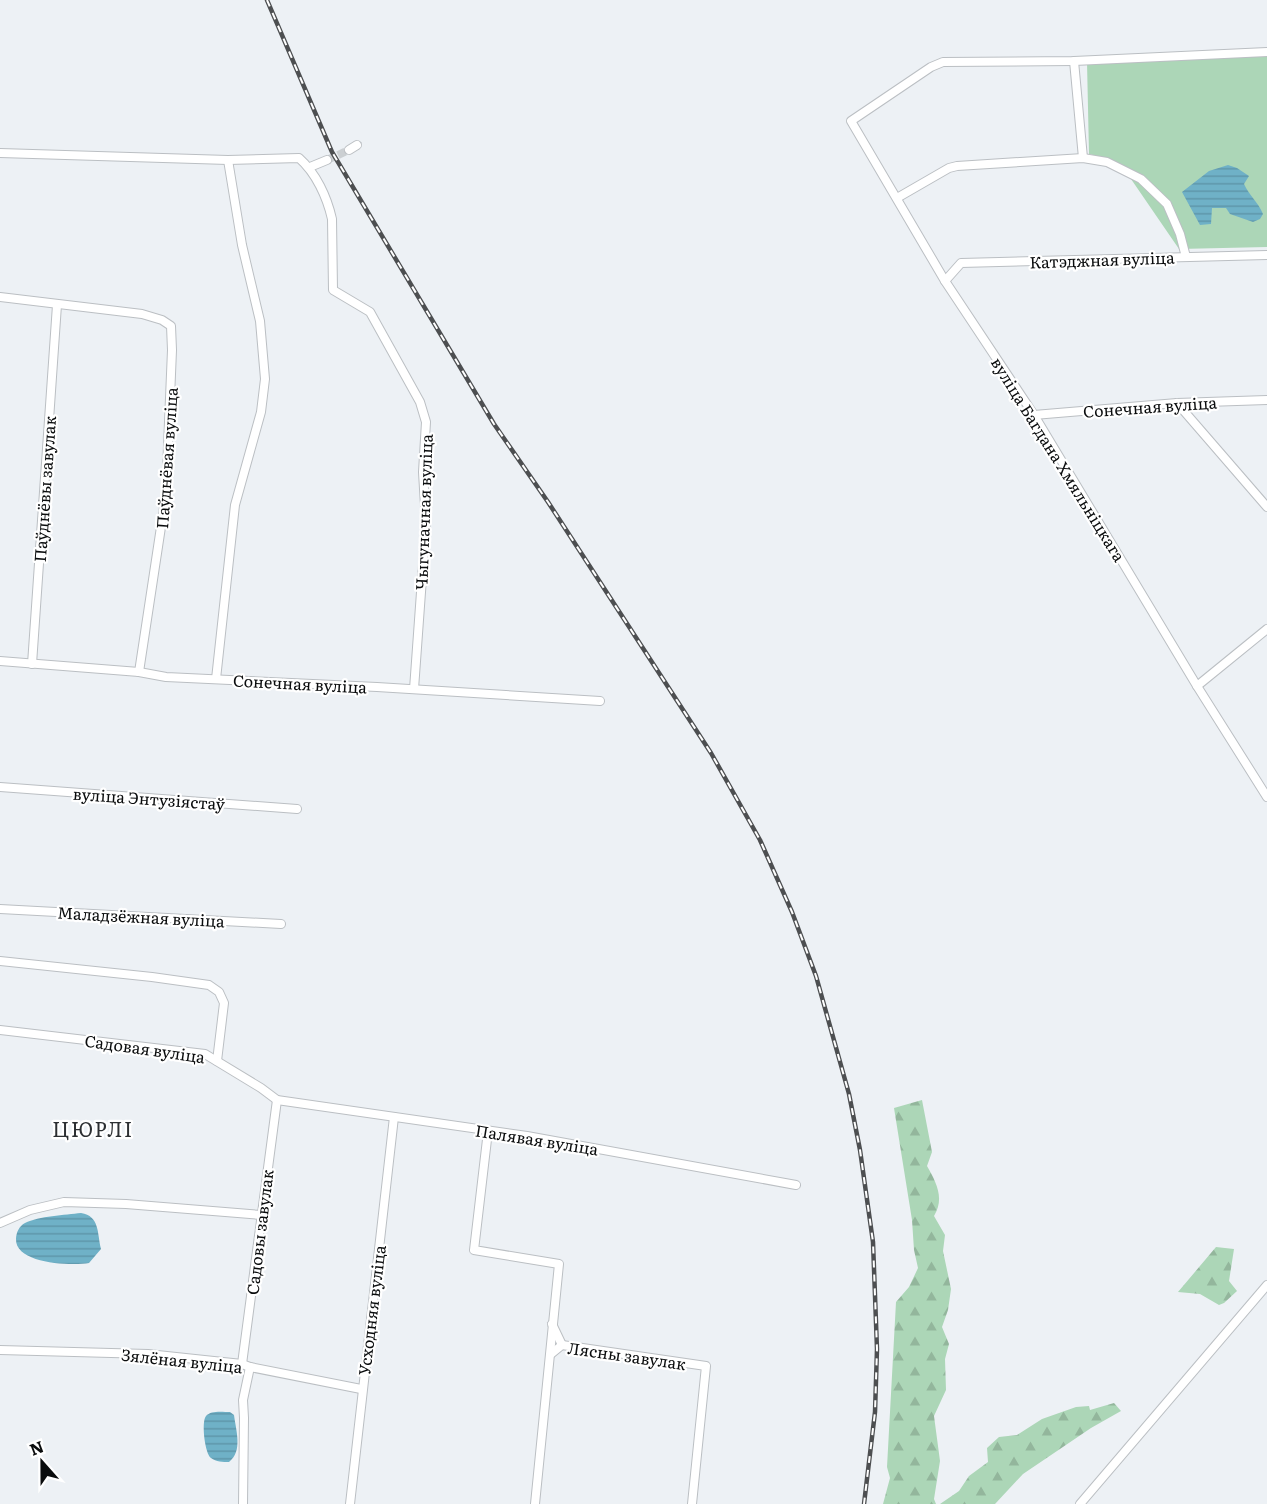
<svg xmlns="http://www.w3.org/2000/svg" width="1267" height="1504" viewBox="0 0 1267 1504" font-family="Literata,serif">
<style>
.forest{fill:url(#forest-firs)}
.park{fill:#acd6b7}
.water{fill:url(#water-rules)}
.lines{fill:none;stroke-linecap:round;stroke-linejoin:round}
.minor-tunnel{stroke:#cbcfd2;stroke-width:8;stroke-dasharray:8 4;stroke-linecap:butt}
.minor-casing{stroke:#bbbfc3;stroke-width:10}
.minor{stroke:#fff;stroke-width:8}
.rail-casing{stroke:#4d4f51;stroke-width:4.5}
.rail{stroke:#fff;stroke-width:2;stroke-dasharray:7;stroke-linecap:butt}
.labels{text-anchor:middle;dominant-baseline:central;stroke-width:4.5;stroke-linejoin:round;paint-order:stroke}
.street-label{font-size:16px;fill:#0a0c0d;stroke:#fff}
.quarter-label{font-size:20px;letter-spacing:1.5px;fill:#2c2f32;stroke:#fff}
</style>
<defs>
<pattern id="forest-firs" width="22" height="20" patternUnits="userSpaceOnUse" patternTransform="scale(1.5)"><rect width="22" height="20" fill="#acd6b7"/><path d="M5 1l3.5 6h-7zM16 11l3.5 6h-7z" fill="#93b69c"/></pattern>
<pattern id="water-rules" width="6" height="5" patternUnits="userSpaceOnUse" patternTransform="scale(1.5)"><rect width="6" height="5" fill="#6fb1c7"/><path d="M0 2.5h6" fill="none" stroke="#5f97aa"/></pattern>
</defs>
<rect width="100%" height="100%" fill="#edf1f5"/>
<g class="forest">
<path d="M922,1100L932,1152L927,1166C936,1182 945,1198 934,1216L945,1235L943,1251L951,1289L948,1310L942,1327L949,1344L945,1359L946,1390L934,1416L940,1461L934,1499L936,1504H883L890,1478L887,1467L896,1302L909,1287L918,1268L914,1250L912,1220L894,1108Z"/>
<polygon points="1216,1247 1234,1249 1229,1281 1237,1291 1224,1303 1219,1305 1200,1294 1178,1292"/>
<polygon points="1114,1403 1121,1411 1091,1428 1023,1474 995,1504 940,1504 959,1491 969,1476 988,1462 987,1448 999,1437 1017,1435 1042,1419 1076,1407 1089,1406 1090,1410"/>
</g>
<polygon class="park" points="1267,55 1267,247 1179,249 1131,179 1109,159 1089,154 1087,62"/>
<g class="water">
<path d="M1228,165L1237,168L1249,176L1244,184C1249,195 1258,202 1263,214L1260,219L1253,222L1230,214L1226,208H1212L1211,224L1200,225L1182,192L1209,171Z"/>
<path d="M81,1213C100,1216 97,1233 101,1249L89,1263C72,1266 15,1264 16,1239C16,1233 19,1226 25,1223C39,1216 65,1215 81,1213Z"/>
<path d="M230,1412L234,1415C236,1431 243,1451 229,1462C223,1462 216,1462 211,1458C205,1454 201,1422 206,1416C211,1410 223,1412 230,1412Z"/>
</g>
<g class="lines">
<polyline class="minor-tunnel" points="327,160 349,150"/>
<defs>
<g id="minor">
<polyline points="1267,52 1074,61 943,62 931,67 851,121 945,281 1034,415 1197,686 1267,797"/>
<polyline points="1074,61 1083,158"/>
<polyline points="349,150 357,145"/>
<path d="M0,153L228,160L299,158C316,173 327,197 332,219L333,290L370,312L420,402L426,422L423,472L426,523L414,689"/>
<polyline points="310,167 327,160"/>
<polyline points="897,198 949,168 957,166 1083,158 1107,162 1141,179 1167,204 1180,234 1186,257"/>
<polyline points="945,281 961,263 1267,255"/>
<polyline points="0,297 142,314 162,320 171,326 172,350 166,494 139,672"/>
<polyline points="1177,403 1267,507"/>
<polyline points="1034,415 1177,403 1267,400"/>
<polyline points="0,661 139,672 166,677 377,687 600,701"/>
<polyline points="32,664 57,305"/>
<polyline points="216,679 235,505 261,412 265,379 260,321 242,245 228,160"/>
<polyline points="1197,686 1267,629"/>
<polyline points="0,787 297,809"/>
<polyline points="0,909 281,924"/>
<polyline points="0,961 152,977 209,985 219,992 224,1003 217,1061"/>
<polyline points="0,1030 205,1054 261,1088 277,1100 527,1136 796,1185"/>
<polyline points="488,1131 474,1250 559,1264 535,1504"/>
<polyline points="0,1223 30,1210 64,1202 126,1204 261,1215"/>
<polyline points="552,1324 562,1345"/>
<polyline points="0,1350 148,1354 242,1364 250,1367 361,1389"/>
<polyline points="551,1354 562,1345 706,1366 692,1504"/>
<polyline points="242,1364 277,1100"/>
<polyline points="243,1504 244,1418 243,1400 250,1367"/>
<polyline points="350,1504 394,1117"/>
<polyline points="1080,1504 1267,1285"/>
</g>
</defs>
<use href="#minor" class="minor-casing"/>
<use href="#minor" class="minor"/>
<defs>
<polyline id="rail" points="267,0 332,152 494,424 548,502 711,753 760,840 792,912 816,976 849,1094 860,1150 873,1242 877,1349 875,1412 864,1504"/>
</defs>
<use href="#rail" class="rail-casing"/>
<use href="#rail" class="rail"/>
</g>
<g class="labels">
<g class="street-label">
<text transform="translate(1102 259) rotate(-2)">Катэджная вуліца</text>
<text transform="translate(1150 406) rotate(-4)">Сонечная вуліца</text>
<text transform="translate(166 458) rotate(-86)">Паўднёвая вуліца</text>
<text transform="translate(1059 459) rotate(58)">вуліца Багдана Хмяльніцкага</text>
<text transform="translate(44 489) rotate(-86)">Паўднёвы завулак</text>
<text transform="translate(423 512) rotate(-88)">Чыгуначная вуліца</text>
<text transform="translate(300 683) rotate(3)">Сонечная вуліца</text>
<text transform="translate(149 798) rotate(4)">вуліца Энтузіястаў</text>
<text transform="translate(141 916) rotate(3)">Маладзёжная вуліца</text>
<text transform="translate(145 1048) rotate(8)">Садовая вуліца</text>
<text transform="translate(537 1139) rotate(9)">Палявая вуліца</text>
<text transform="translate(259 1232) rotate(-83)">Садовы завулак</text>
<text transform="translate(371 1310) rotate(-83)">Усходняя вуліца</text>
<text transform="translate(627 1355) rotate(8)">Лясны завулак</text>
<text transform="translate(182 1360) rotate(6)">Зялёная вуліца</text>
</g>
<g class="quarter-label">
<text x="93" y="1128">ЦЮРЛІ</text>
</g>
</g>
<g transform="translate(42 1462) rotate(339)" stroke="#ffffff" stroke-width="4.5" paint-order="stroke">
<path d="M0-4.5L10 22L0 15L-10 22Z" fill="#0a0c0d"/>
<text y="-9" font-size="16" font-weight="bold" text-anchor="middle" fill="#0a0c0d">N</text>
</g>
</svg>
